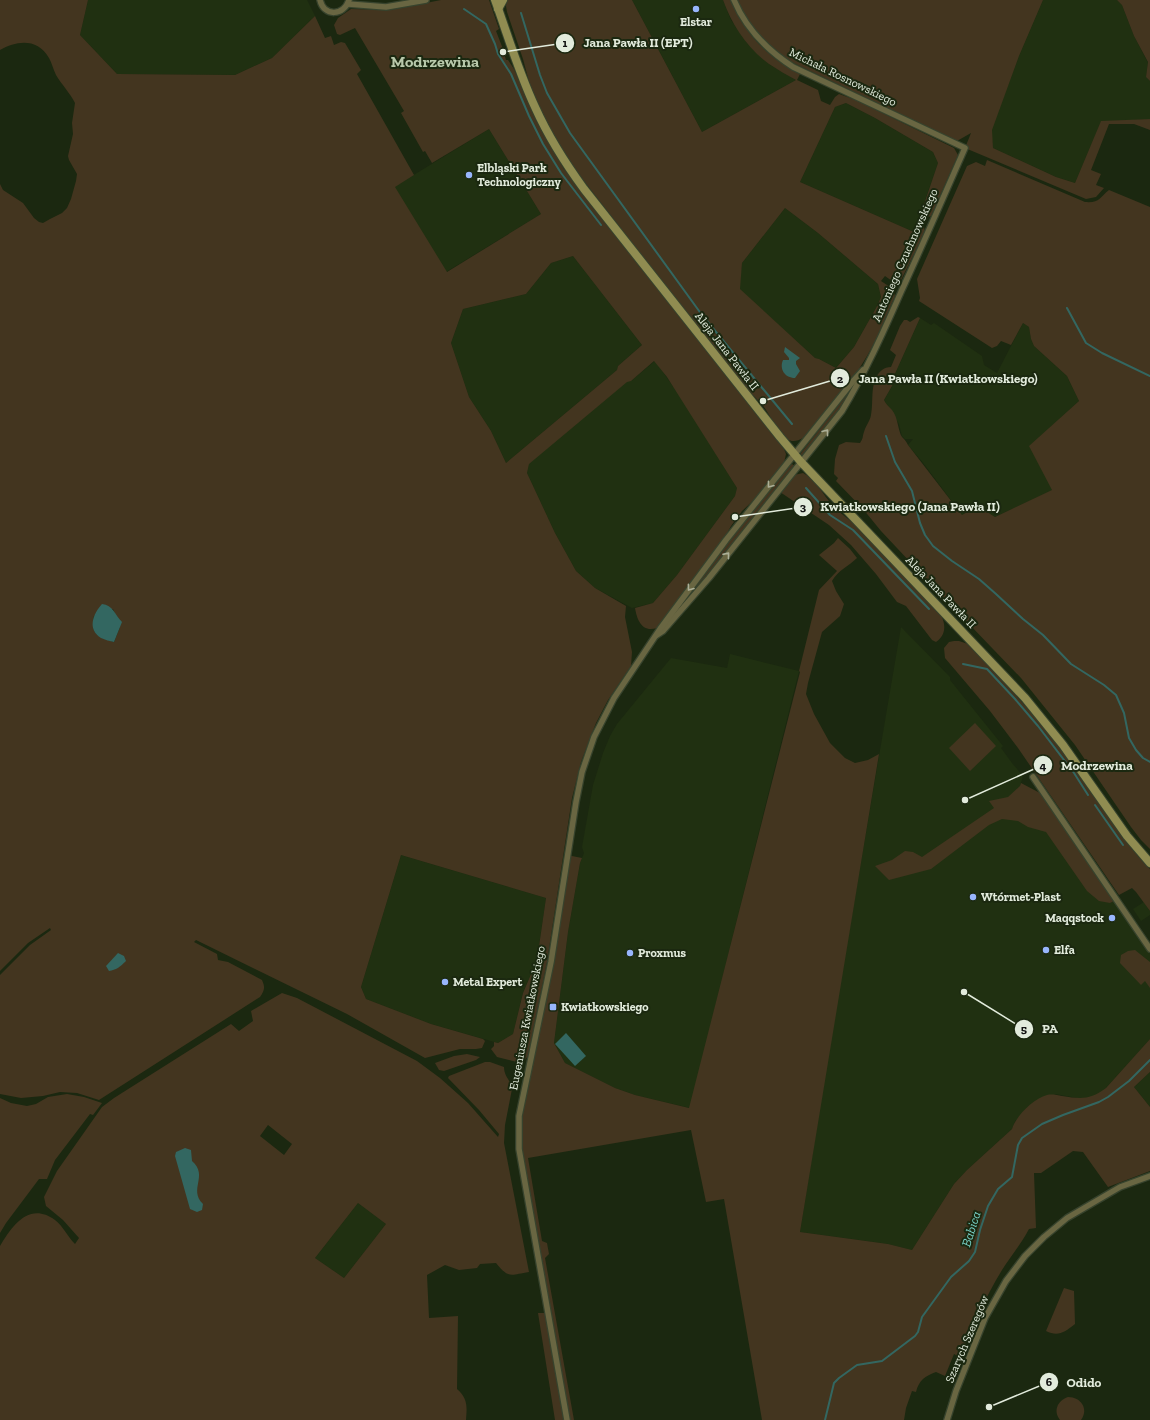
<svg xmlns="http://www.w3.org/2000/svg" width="1150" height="1420" viewBox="0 0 1150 1420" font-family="'Zilla Slab',serif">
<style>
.built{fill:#203011}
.green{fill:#43351f;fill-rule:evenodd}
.water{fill:#336761}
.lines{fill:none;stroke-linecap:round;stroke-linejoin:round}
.stream{stroke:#336761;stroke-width:2}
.street-casing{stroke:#37432d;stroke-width:8}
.secondary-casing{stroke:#37432d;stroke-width:10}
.street{stroke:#696642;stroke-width:5.5}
.secondary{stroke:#908c51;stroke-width:8}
.oneway{stroke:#acaf97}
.poi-dot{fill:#98b6fd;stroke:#1b2810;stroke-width:1.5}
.labels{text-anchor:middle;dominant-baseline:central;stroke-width:4;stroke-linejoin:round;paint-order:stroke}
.poi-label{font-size:12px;font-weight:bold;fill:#e2ebdc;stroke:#1b2810;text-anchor:start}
.street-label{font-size:12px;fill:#e2ebdc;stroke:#1b2810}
.water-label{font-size:13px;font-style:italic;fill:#78d1c6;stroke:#1b2810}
.district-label{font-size:16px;font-weight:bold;fill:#b8c9ab;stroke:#1b2810}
.leader{fill:none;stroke:#e2ebdc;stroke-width:1.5}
.callout-dot{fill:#e2ebdc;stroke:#1b2810;stroke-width:1.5}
.mark-label{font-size:12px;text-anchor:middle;font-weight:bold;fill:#111}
.callout-label{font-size:13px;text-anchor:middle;font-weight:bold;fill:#e2ebdc;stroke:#1b2810;stroke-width:4;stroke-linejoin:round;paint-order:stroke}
</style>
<rect width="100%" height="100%" fill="#1b2810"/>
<g class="built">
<polygon points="88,0 307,0 315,16 272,58 235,75 117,74 80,35"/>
<polygon points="632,0 723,0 731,20 747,43 769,64 796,80 702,132"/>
<polygon points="1043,0 1117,0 1122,5 1134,36 1148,63 1146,77 1150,81 1150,119 1101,122 1075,183 1056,177 993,148 991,130 1019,56"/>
<polygon points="846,103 875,118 933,152 938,163 914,232 800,182 835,107"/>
<polygon points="489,129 541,214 446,272 394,187"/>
<polygon points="785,208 818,233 878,284 881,297 876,308 854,347 836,368 819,359 815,358 739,289 742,263"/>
<polygon points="573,256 642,345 618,366 617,370 506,463 491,431 469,397 451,343 463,309 526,294 551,263"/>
<polygon points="920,318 931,325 934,323 982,356 984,365 997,373 1023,323 1029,327 1031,339 1034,346 1067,376 1079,401 1030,446 1053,490 995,517 978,506 962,515 924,464 908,445 913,439 905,439 902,436 899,424 884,400 896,379 894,376"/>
<polygon points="655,361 680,396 737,488 735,496 677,575 653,603 632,608 595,588 576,571 555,533 527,473 529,463 627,381 631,381"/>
<polygon points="901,627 950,677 950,680 1003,746 1001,748 1012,763 1023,776 1020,786 1110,903 1114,901 1150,954 1150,1039 1106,1088 1097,1095 1088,1098 1077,1098 1055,1094 1015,1121 1012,1129 967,1170 954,1184 912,1250 888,1244 800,1232 831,1038"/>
<polygon points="730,654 799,671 690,1108 635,1095 615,1088 565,1063 554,1043 568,932 580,863 584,853 582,847 593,785 603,753 610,736 617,724 671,658 727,668"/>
<polygon points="401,855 546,898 537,960 523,993 513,1034 498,1043 431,1024 366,999 361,987"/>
<polygon points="1144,902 1150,911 1150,915 1141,921 1133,909"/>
<polygon points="1150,1072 1150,1107 1134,1087"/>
<polygon points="358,1203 386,1224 344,1278 315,1258"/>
</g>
<g class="green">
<path d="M0,0H88L80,35L117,74L235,75L272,58L315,16L325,38L331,36L334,45L341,42L345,43L361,70L357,74L414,175L395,187L447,272L541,214L489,129L432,163L425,151L423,152L401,113L404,111L355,28L340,35L337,34L334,25L338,18L351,9L390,10L441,0H489L499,29L496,31L503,49L501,50L502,53H504L506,60H508L514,69L536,120L564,169L784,449L786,454L784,463L757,497L742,511L731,526L725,537L657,628C642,633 637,620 635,608L653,603L677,575L735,496L737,488L667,377L654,361L631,381L627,382L529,464L527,473L555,533L576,571L595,588L626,606L625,617L632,652L631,666L608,700L596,723L581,762L572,798L547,962L528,1056L524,1061L517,1062L497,1057L491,1049L494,1046V1042L498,1043L513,1034L523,993L537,960L546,898L401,855L361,987L366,999L431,1024L483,1039L485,1041L482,1048L476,1049H460L425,1058L347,1014L196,940L194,942L217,954L218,960L228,962L262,980C265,987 265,990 260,997L99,1100L77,1093L60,1092L43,1096L21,1098L0,1094V975L30,945L51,930L50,928L28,943L0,971V184L3,190L23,203L34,218L39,222L43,223L50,219L62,213L67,208L71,199L76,181L77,174L69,160L68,156L73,134L72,123L75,103C70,93 62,85 56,75C53,69 52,63 49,58C38,38 17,40 0,50ZM573,256L642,345L618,366L617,370L506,463L491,431L469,397L451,343L463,309L526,294L551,263ZM113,609L120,627L114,642C98,637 90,634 94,616Z"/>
<path d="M507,0H632L702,132L796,80C787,75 778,70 769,64C747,48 732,25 723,0H731C743,32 769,59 800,74L797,80L818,90L821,101L830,105L835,97L839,94L856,100L954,148L958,155L931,216L928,217L920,216L938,163L933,152L875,118L846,103L835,107L800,182L914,232L918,223L924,227L925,232L901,280L892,281L885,276L881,281L893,289L895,296L875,342L867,356L859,369L803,438C797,441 792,443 786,438C776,431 771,416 764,407C757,398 749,392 742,384L573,167L561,148L541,113L531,89L523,59L507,12L506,6ZM785,208L818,233L878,284L881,297L876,308L854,347L836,368L819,359L815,358L740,289L742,263Z"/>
<polygon points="737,0 1043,0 1019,56 992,130 993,148 1056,177 1075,183 1101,121 1150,119 1150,130 1134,124 1109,124 1091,170 1101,174 1096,185 1104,188 1096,197 1086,199 965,148 971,133 957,141 787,60 760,36 750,24 741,8"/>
<polygon points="1117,0 1150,0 1150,81 1146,77 1148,62 1134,36 1122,5"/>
<path d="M987,160L1085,202C1100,203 1099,198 1109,190L1150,207V849L1141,840L1131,827L1075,745L1021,678L943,597L881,531L863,509L836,481L838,478L834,474L835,459L839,445L846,442L860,443C864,437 862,437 864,432C866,425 870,421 871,415C874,401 869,380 882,370C884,368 888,367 891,367L896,355L890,350L900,326L904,320H907L910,322L918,317L920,318L894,376L896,379L884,400C886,404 888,406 892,410C898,417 898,431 902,437C905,440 906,441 908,445L962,515L978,506L995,517L1052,490L1029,446L1079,401L1067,376L1034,346L1031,339L1029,327L1023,323L1011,345L1001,341L997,346L992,348L919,301L920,298L917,279L967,166L976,162L985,166Z"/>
<path d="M859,375C847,400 835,416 818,438C813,444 808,452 801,456V453L844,398Z"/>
<polygon points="792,464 795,466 699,586 662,630 728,540 786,468"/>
<path d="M803,473C815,479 820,490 829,501C836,510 845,517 855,524L941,615C946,625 946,635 936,642L932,640L906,606L897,602L876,574L851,545L829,525L780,492L794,475Z"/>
<path d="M838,538L850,549L857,558C849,566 838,570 832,581L836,591L844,604L840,616L822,632L808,683L806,694L814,714L830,743L845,758L855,763L868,760L879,754L800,1232L888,1244L912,1250L954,1184L967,1170L1012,1129C1016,1116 1033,1099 1047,1095C1052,1094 1057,1095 1062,1096C1081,1099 1090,1100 1106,1088L1150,1039V1072L1134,1087L1150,1107V1171L1108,1187L1083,1152L1073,1151L1041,1173H1034L1036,1228L1029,1229C1021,1244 1011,1256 1002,1270C985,1298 972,1327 960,1357L954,1354L945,1376L936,1372C925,1376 919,1380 916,1392L912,1391L906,1408L904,1420H762L724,1199L706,1202L691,1130L528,1158L542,1241L547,1243L549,1254L545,1258L574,1420H555L538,1313H548L518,1133L551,962L567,855L582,858L580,863L568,932L554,1043L565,1063L615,1088L635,1095L689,1108L800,672L799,671L819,590L837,571L819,555L834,543Z"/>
<path d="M954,641H959L968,644C1005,683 1040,720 1072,764C1098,799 1119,838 1150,869V911L1136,892L1132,888L1119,895L1018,748L990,711L945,658L944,648L949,642Z"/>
<polygon points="975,723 996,746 970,771 949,748"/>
<polygon points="1021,783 1040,793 1114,901 1110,903 1099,901 1087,891 1046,832 1028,827 1018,821 1002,819 989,825 931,869 889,880 875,866 892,860 905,851 913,852 922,857 994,808 989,801 1008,797 1020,786"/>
<polygon points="1135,950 1150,962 1150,988 1145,981 1141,985 1120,963 1121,955 1128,951"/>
<path d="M282,993L297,998L417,1061L440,1078L468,1103L498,1137L499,1134L479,1110L448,1078L449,1076L485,1062H490L504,1067C504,1077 511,1080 512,1089L505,1125L504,1143L529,1272C510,1275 509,1279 496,1263L480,1264L477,1268L459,1270L445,1265L427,1275L429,1318L458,1316L457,1389C468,1399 467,1406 466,1420H0V1246C12,1226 29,1201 55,1220C63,1226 68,1237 75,1244L79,1238L63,1220L46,1206L44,1197L57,1171L102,1107L114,1098L231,1024L239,1031L253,1021L251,1011ZM268,1125L292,1144L284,1155L260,1136ZM358,1203L386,1224L344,1278L315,1258Z"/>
<polygon points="467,1054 480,1057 476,1060 444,1071 439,1070 435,1063 454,1056"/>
<polygon points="67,1094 84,1097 102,1103 93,1115 90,1114 55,1160 47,1179 39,1179 6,1223 0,1233 0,1098 11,1103 27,1106 36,1104 48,1097"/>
<path d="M1064,1288L1074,1291L1075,1324C1065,1332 1058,1337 1046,1331Z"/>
<path d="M1068,1397C1081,1397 1089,1409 1081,1420H1060C1053,1411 1057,1401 1068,1397Z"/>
</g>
<g class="water">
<path d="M785,347L800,358L796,361V364L800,371L795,378C785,378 779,369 783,360H789V358L784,352Z"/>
<path d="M102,604C113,605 115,615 122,622L114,642C110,641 105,640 101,638C87,629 93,614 102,604Z"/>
<path d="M118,953L124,956L126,961C120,967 116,970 109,971L106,966Z"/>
<polygon points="566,1033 586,1056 575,1066 555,1044"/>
<path d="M185,1148L191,1150L192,1161C209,1176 188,1189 203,1204L202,1210L197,1212L190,1209L175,1156L176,1152Z"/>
</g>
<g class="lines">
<g class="stream">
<polyline points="464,9 486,24 495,44 498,54 511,74 529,116 543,144 561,173 601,225"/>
<polyline points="521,13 540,75 547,93 570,133 702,315 792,424"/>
<polyline points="1067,308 1086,343 1102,353 1150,376"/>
<polyline points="886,436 895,462 912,491 920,523 925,535 933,546 952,561 979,579 996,594 1023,619 1043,635 1071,664 1104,685 1116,695 1124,713 1129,738 1136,750 1143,758 1150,762"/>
<polyline points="806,488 830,515 853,530 929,609"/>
<polyline points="963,664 987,669 1015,699 1038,726 1074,773 1088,795"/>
<polyline points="1095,805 1123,845"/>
<polyline points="825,1420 834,1383 839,1378 857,1365 882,1361 915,1336 918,1332 922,1317 951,1277 969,1261 975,1252 980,1230 988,1206 998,1189 1012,1177 1018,1145 1022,1138 1042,1124 1063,1115 1099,1102 1108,1097 1129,1081 1150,1060"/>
</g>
<defs>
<g id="street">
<path d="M320,0C324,17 344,16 349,0"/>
<polyline points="348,4 386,7 426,0"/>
<path d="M657,635L663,631L709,578L842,411C865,373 883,333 901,292C923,244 944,196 965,148L793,67C767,50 746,29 734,0"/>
<polyline points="1033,777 1150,949"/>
<polyline points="567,1420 519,1149 519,1116 551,962 576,802 582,772 594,737 614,698 660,629 726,540 854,380 863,370"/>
<polyline points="947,1420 956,1391 985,1318 1006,1281 1025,1256 1044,1237 1067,1218 1120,1187 1150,1176"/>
</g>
<g id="secondary">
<path d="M495,0C508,36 519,73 535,107C548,136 565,163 584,189L780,437L801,462L1025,698L1063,745L1127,836L1150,863"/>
<polyline points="498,9 503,0"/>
</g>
</defs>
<use href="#street" class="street-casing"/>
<use href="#secondary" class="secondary-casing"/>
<use href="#street" class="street"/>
<use href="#secondary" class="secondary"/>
</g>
<defs><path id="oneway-chevron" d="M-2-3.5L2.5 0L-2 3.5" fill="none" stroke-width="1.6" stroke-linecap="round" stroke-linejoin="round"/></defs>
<g class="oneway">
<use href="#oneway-chevron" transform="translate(826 432) rotate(-52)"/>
<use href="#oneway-chevron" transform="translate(770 485) rotate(128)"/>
<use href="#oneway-chevron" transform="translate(727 555) rotate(-51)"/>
<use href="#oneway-chevron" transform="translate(690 588) rotate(127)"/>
</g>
<g class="poi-dot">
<circle cx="696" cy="9" r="4"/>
<circle cx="469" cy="175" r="4"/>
<circle cx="973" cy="897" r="4"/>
<circle cx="1112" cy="918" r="4"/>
<circle cx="1046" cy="950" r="4"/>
<circle cx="630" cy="953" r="4"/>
<circle cx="445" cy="982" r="4"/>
<rect x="549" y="1003" width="8" height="8" rx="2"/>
</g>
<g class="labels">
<g class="poi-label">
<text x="696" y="22" text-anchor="middle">Elstar</text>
<text x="477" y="168">Elbląski Park<tspan x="477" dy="14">Technologiczny</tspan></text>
<text x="981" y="897">Wtórmet-Plast</text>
<text x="1104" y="918" text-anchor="end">Maqqstock</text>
<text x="1054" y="950">Elfa</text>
<text x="638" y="953">Proxmus</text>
<text x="453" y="982">Metal Expert</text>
<text x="561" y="1007">Kwiatkowskiego</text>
</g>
<g class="street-label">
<text transform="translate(843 77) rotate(26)">Michała Rosnowskiego</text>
<text transform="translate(905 255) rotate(-66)">Antoniego Czuchnowskiego</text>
<text transform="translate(727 351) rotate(52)">Aleja Jana Pawła II</text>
<text transform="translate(941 592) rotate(46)">Aleja Jana Pawła II</text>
<text transform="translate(527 1018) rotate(-79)">Eugeniusza Kwiatkowskiego</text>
<text transform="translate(967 1339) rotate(-67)">Szarych Szeregów</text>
</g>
<g class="water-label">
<text transform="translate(971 1229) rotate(-72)">Babica</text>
</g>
<g class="district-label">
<text x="435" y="61">Modrzewina</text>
</g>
</g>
<path class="leader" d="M503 52L565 43M763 401L840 378M735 517L803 507M965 800L1043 765M964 992L1024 1029M989 1407L1049 1382"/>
<g class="callout-dot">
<circle cx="503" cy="52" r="4"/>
<circle cx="763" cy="401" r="4"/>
<circle cx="735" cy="517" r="4"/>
<circle cx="965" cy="800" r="4"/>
<circle cx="964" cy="992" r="4"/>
<circle cx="989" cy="1407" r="4"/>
<circle cx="565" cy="43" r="10"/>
<circle cx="840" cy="378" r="10"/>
<circle cx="803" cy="507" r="10"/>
<circle cx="1043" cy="765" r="10"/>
<circle cx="1024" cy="1029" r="10"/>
<circle cx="1049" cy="1382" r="10"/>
</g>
<g class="mark-label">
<text x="565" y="47">1</text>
<text x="840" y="383">2</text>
<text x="803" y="511">3</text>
<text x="1043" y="770">4</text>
<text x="1024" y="1033">5</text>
<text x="1049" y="1386">6</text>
</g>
<g class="callout-label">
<text x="638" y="47">Jana Pawła II (EPT)</text>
<text x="948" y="383">Jana Pawła II (Kwiatkowskiego)</text>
<text x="910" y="511">Kwiatkowskiego (Jana Pawła II)</text>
<text x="1097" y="770">Modrzewina</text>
<text x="1050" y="1033">PA</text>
<text x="1084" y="1387">Odido</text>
</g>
</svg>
